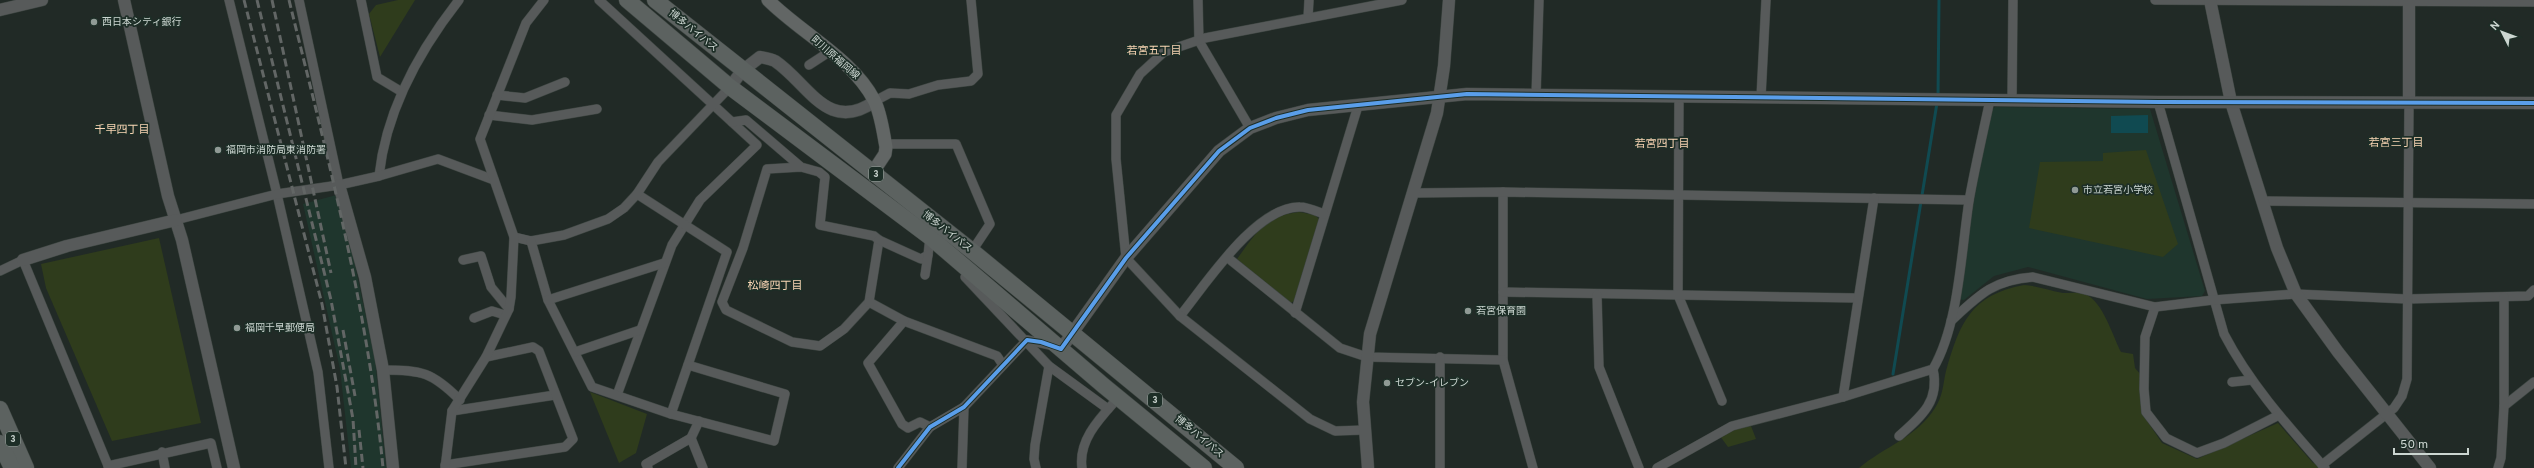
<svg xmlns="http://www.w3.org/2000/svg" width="2534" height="468" viewBox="0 0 2534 468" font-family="Overpass,'Noto Sans JP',sans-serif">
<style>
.built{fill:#1f362d}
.green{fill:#2f3c1c}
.water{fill:#104a51}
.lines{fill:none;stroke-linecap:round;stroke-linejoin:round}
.stream{stroke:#104a51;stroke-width:3}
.minor-casing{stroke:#3d4541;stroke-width:10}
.tertiary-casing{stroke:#3d4541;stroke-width:13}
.secondary-casing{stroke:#3d4541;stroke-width:14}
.trunk-casing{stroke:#3d4541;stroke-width:17}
.minor{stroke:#575a5a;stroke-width:9}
.tertiary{stroke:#575a5a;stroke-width:12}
.secondary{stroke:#626665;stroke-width:13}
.trunk{stroke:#5c6260;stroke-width:16}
.rail{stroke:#626665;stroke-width:3;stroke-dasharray:8 4;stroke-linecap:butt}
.cycleway-casing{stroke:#1d2e27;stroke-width:6}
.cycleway{stroke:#5a9eea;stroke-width:4}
.poi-dot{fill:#909a95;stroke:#1d2e27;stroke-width:1.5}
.labels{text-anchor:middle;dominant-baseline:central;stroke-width:3.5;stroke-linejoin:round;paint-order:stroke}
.shield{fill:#1d2e27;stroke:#98a49e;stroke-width:1}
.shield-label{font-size:9px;font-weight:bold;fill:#ccd6d1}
.poi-label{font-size:10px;fill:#ccd6d1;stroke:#1d2e27;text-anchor:start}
.street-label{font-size:10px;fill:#ccd6d1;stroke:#1d2e27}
.neighbourhood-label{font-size:11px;fill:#f9d5b4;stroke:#1d2e27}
</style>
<rect width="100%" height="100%" fill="#212a26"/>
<g class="built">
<polygon points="1995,107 2150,109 2205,291 2202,296 2147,299 2028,267 1994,276 1964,300 1957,299 1989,113"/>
<polygon points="340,194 375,360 386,468 351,468 340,369 303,204"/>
</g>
<g class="green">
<polygon points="398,0 415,0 380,57 369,14 376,5"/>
<polygon points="2146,150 2178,244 2163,257 2029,228 2040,162 2103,161 2103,153"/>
<path d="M1299,212L1315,215L1319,219L1294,301L1289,304L1237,259C1256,233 1265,216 1299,212Z"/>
<polygon points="159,238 201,423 112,441 46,288 41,264"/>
<path d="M2024,285C2039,286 2050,291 2063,293C2070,293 2078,292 2085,294C2103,301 2113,337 2121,352L2133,354L2135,368L2141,375L2140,395L2143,415L2162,443L2197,459L2278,423L2313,463L2322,465L2323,468H1859C1884,447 1917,437 1935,408C1943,396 1943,384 1946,371C1960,322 1971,295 2024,285Z"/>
<polygon points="590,392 647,414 636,453 619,463"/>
<polygon points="1751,426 1756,439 1728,447 1720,436 1736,428"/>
</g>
<polygon class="water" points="2148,115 2148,133 2111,133 2111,116"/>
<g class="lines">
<g class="stream">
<polyline points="1938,98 1939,0"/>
<polyline points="1893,374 1937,103"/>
</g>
<defs>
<g id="minor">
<polyline points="229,0 277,194 318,372 329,468"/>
<polyline points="299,0 339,185"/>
<polyline points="361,0 377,77 402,92"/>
<polyline points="599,0 757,145 700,200 672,245 617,395"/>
<polyline points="1198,0 1199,41 1250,128"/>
<polyline points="2155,0 2534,2"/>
<polyline points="1308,18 1309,0"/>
<polyline points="809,65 829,52"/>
<polyline points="497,95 525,98 565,82"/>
<polyline points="1536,96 1539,0"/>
<polyline points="1679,96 1678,295 1722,401"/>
<polyline points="1761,97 1766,0"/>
<polyline points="2012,100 2013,0"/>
<polyline points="875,101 890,93 909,94 938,85 971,81 978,74 971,0"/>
<path d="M2158,102L2224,334C2250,384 2288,426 2325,468"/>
<polyline points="489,115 532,120 597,109"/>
<polyline points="732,122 746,120 801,167 819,172 825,177 820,225 874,236 879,240 869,302 844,329 820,346 792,342 726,310 722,302 743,248 767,169 801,167"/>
<polyline points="886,144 956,144 990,224 972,251"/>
<path d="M379,176C386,111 419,51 459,0"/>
<polyline points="1503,192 1503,360 1533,468"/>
<polyline points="1414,193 1503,192 1969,200"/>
<polyline points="637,194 727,252 671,414"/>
<polyline points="2263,201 2534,204"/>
<polyline points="176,220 277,194 339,185 379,176 438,159 494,180"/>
<polyline points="514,237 531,241 564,235 608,219 624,208 637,194 658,162 730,87"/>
<polyline points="879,240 921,259 928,255 930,237"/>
<polyline points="531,241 548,300 592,387 671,414 774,441 785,394 688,365"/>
<polyline points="1228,258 1340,348 1367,357 1503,360"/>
<polyline points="463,260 481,256 491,287 509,309"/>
<polyline points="0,271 23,260 109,468"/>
<polyline points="925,275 928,255"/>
<polyline points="965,277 1049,366 1108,409"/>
<polyline points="1503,292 1857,298"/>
<polyline points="1597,295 1599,367 1639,468"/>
<polyline points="548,300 664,263"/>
<polyline points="869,302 904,321 997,356 1003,365"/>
<polyline points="2155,307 2145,337 2144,389 2146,412 2166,438 2197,453 2224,443 2279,415"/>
<polyline points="1295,313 1358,106"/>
<path d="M1180,316C1206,284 1256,206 1300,207C1307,207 1316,211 1324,214"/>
<polyline points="474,318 492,311 505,315"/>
<polyline points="904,321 868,363 902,424 908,428 920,422 930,427"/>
<path d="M1951,321C1979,295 1993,280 2033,277L2155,307L2213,300L2296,294L2407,299L2528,296L2534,290"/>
<polyline points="575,352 640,330"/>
<path d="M383,370C422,370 432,372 460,400"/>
<polyline points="2232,382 2252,380"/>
<polyline points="1843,397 1874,198"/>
<polyline points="2504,406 2534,382"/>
<polyline points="452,411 555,395"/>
<polyline points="1364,430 1335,431 1310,419 1180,316 1126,258 1116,159 1116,115 1140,74 1164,52 1205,38 1402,0"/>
<path d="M1899,436C1922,416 1940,401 1933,369"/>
<polyline points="691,438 699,421"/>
<polyline points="162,452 165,468"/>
<polyline points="445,465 565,447 573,439 539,351 533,347 486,357"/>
<polyline points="2322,465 2394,408 2402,396 2407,379 2409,103"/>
<polyline points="108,466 211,443 217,468"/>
<polyline points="445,468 452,411 486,357 509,309 511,297 514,237 480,139 526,23 544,0"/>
<polyline points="648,468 646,464 691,438 703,468"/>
<polyline points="898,468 930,427 964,407 1027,340 1050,345"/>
<polyline points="962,468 964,407"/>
<polyline points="1036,468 1034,459 1035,445 1049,366"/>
<path d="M1082,468C1078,440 1100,418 1118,398"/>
<polyline points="1440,468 1440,357"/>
<path d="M1657,468L1732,426L1843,397L1933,369C1959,324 1961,253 1969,201C1975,167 1983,133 1990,100"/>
<polyline points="2498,468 2501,458 2504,406 2504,297"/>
</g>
<g id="tertiary">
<polyline points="124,0 168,196 182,240 234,468"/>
<polyline points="2210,0 2231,102 2277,248 2296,294 2338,352 2430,468"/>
<polyline points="2409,0 2409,103"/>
<polyline points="0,10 42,0"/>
<path d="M730,87L742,71L760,57C765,58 771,59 775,61C808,83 828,135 875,101"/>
<polyline points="339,185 365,277 383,370 393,468"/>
<polyline points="23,260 67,246 176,220"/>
<polyline points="1061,349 1126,258 1219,151 1250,128 1276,118 1308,110 1467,94 2158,102 2534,103"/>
<polyline points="1368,468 1363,402 1370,334 1437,113 1444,66 1449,0"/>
</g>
<path id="secondary" d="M768,0C801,33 853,59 874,100C881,113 883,132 886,147L885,154L873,172"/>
<g id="trunk">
<polyline points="627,0 730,87 930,237 1104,386 1204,468"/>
<polyline points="655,0 972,251 1236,468"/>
<polyline points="0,409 26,468"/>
<polyline points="0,443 12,468"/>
</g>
</defs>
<use href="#minor" class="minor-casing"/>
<use href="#tertiary" class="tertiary-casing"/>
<use href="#secondary" class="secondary-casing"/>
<use href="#trunk" class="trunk-casing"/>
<use href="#minor" class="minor"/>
<use href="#tertiary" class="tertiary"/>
<use href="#secondary" class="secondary"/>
<use href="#trunk" class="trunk"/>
<g class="rail">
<polyline points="244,0 322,304 337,387 346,468"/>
<polyline points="257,0 331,300 353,419 356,468"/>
<polyline points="272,0 331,273"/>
<path d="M289,0C327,155 368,309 383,468"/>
<polyline points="343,330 355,396"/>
<polyline points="359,430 363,468"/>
</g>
<defs>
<polyline id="cycleway" points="898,468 930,427 964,407 1027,340 1041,342 1061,349 1126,258 1219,151 1250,128 1276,118 1308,110 1467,94 2158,102 2534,103"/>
</defs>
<use href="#cycleway" class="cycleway-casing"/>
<use href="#cycleway" class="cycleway"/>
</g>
<g class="poi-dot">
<circle cx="94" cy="22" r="4"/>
<circle cx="218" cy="150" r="4"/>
<circle cx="2075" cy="190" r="4"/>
<circle cx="1468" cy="311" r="4"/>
<circle cx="237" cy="328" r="4"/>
<circle cx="1387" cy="383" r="4"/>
</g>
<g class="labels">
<g class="shield">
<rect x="869" y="167" width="14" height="14" rx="3"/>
<rect x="1148" y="393" width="14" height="14" rx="3"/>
<rect x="6" y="432" width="14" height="14" rx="3"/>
</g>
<g class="shield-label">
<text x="876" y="174">3</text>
<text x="1155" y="400">3</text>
<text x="13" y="439">3</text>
</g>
<g class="poi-label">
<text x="102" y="22">西日本シティ銀行</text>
<text x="226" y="150">福岡市消防局東消防署</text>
<text x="2083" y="190">市立若宮小学校</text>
<text x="1476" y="311">若宮保育園</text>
<text x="245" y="328">福岡千早郵便局</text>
<text x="1395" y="383">セブン-イレブン</text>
</g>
<g class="street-label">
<text transform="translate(693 31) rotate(39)">博多バイパス</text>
<text transform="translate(835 58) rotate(41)">町川原福岡線</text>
<text transform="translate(947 232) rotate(38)">博多バイパス</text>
<text transform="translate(1199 437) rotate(40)">博多バイパス</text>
</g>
<g class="neighbourhood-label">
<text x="1154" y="51">若宮五丁目</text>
<text x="122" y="130">千早四丁目</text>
<text x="2396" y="143">若宮三丁目</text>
<text x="1662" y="144">若宮四丁目</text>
<text x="775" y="286">松崎四丁目</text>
</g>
</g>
<g transform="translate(2502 32) rotate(312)" stroke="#1d2e27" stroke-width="3" paint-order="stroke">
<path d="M0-3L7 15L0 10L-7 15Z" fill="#ccd6d1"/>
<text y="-6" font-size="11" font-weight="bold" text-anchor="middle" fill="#ccd6d1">N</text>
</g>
<path d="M2394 448v6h74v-6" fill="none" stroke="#ccd6d1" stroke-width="2"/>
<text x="2400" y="448" font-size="12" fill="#ccd6d1" stroke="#1d2e27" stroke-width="3" paint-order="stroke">50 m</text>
</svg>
